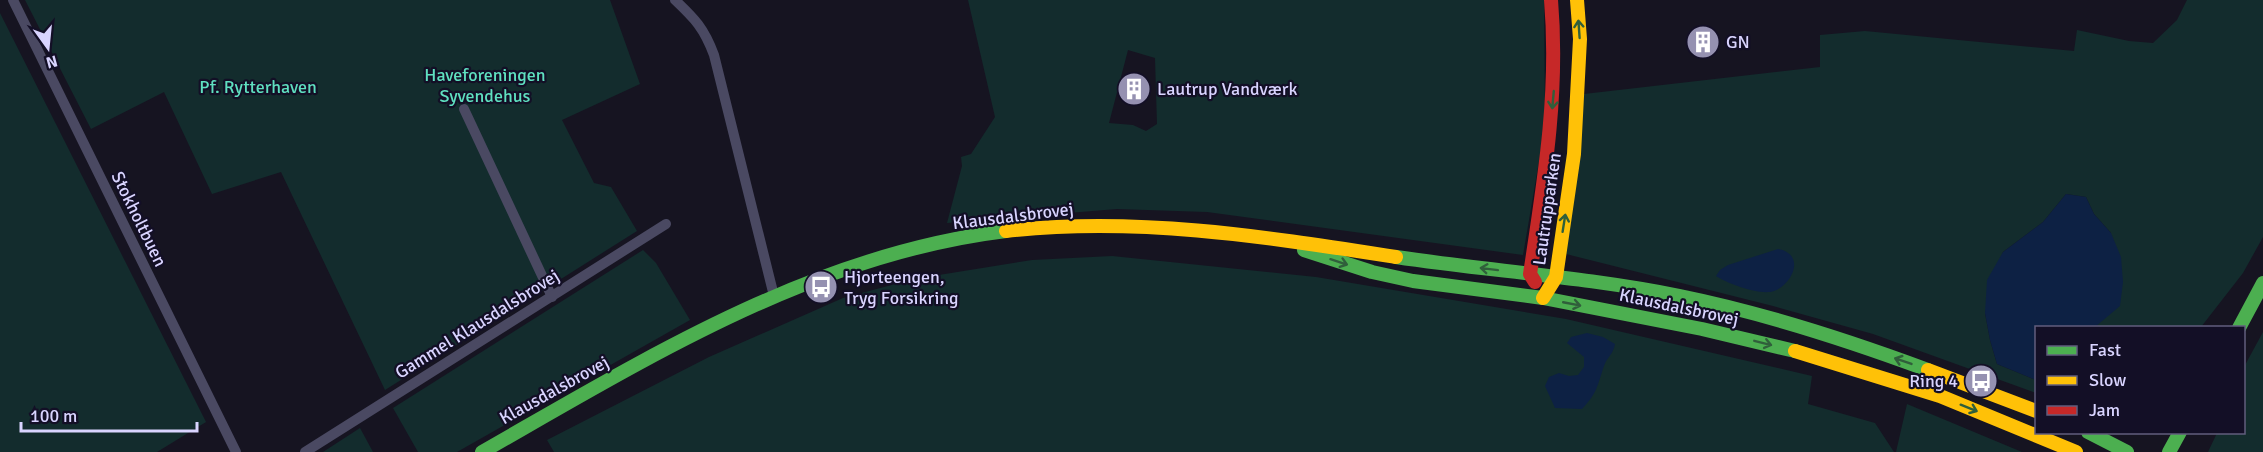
<svg xmlns="http://www.w3.org/2000/svg" width="2263" height="452" viewBox="0 0 2263 452" font-family="Signika,sans-serif">
<style>
.green{fill:#132c2d;fill-rule:evenodd}
.water{fill:#0d2144}
.lines{fill:none;stroke-linecap:round;stroke-linejoin:round}
.street{stroke:#4a4962;stroke-width:10}
.fast{stroke:#4caf50;stroke-width:14}
.slow{stroke:#ffc107;stroke-width:14}
.jam{stroke:#c62828;stroke-width:14}
.oneway{stroke:#305f3b}
.labels{text-anchor:middle;dominant-baseline:central;stroke-width:4.5;stroke-linejoin:round;paint-order:stroke}
.poi-label{font-size:18px;fill:#d9d4ff;stroke:#130f26;text-anchor:start}
.park-label{font-size:18px;fill:#5fe0c0;stroke:#130f26}
.street-label{font-size:18px;fill:#d9d4ff;stroke:#130f26}
</style>
<rect width="100%" height="100%" fill="#161421"/>
<g class="green">
<polygon points="25,0 610,0 640,84 562,120 594,183 611,187 637,231 385,390 281,172 212,194 164,92 91,129"/>
<path d="M968,0H1544L1545,126L1523,255L1207,212L1117,209L947,223L962,166L961,157L971,154L995,117ZM1128,50L1155,58L1157,124L1146,131L1133,125L1109,123Z"/>
<polygon points="2187,0 2263,0 2263,237 2243,273 2201,327 2095,327 2111,233 2094,214 2086,197 2066,194 2043,222 2003,252 1985,313 1990,340 1997,364 2036,380 2036,393 1873,334 1773,306 1566,254 1584,94 1820,67 1820,35 1865,31 2074,51 2077,30 2129,41 2153,43 2177,20"/>
<polygon points="0,13 206,422 157,452 0,452"/>
<polygon points="643,250 656,263 690,320 457,452 418,452 393,408"/>
<polygon points="1112,256 1316,277 1566,319 1812,376 1808,404 1875,423 1894,452 554,452 547,440 709,357 843,298 914,279 1032,260"/>
<polygon points="2263,332 2263,452 2208,452 2217,433 2244,432 2244,367"/>
<polygon points="1907,404 2022,452 1896,452"/>
<polygon points="360,428 373,452 323,452"/>
</g>
<g class="water">
<polygon points="2066,194 2086,197 2094,214 2111,233 2121,257 2123,282 2120,306 2095,327 2036,328 2036,380 1997,364 1990,340 1985,313 1987,280 2003,252 2043,222"/>
<path d="M1778,249C1806,254 1793,284 1774,291C1761,296 1728,284 1716,276L1720,270L1728,265Z"/>
<path d="M1587,333L1603,337L1615,344C1613,355 1607,357 1604,366C1597,386 1598,392 1582,409L1555,408L1545,386L1549,377L1559,373L1569,376L1578,375L1584,367V357L1567,343L1571,337Z"/>
</g>
<g class="lines">
<g class="street">
<polyline points="13,0 236,452"/>
<path d="M675,0C695,19 704,28 714,55L774,296"/>
<polyline points="464,109 552,297"/>
<polyline points="305,452 666,224"/>
</g>
<g class="fast">
<polyline points="1304,250 1372,272 1413,281 1543,298 1702,329 1795,351"/>
<path d="M1396,257C1491,271 1586,277 1680,296C1764,313 1847,340 1928,370"/>
<polyline points="2239,328 2263,283"/>
<polyline points="2088,432 2127,452"/>
<path d="M482,452C647,358 814,254 1006,231"/>
<polyline points="2169,452 2180,432"/>
</g>
<g class="slow">
<path d="M1006,231C1137,216 1267,237 1396,257"/>
<polyline points="1543,298 1556,277 1574,154 1580,39 1577,0"/>
<polyline points="1795,351 1940,396 2076,452"/>
<polyline points="1928,370 2036,411"/>
</g>
<path class="jam" d="M1535,282L1530,274C1544,182 1559,93 1551,0"/>
</g>
<defs><path id="oneway-shaft" d="M-6 0H5M1.5-3L5.5 0L1.5 3" fill="none" stroke-width="1.6" stroke-linecap="round" stroke-linejoin="round" transform="scale(1.5)"/></defs>
<g class="oneway">
<use href="#oneway-shaft" transform="translate(1579 29) rotate(-94)"/>
<use href="#oneway-shaft" transform="translate(1553 100) rotate(95)"/>
<use href="#oneway-shaft" transform="translate(1564 223) rotate(-81)"/>
<use href="#oneway-shaft" transform="translate(1339 262) rotate(18)"/>
<use href="#oneway-shaft" transform="translate(1489 269) rotate(-173)"/>
<use href="#oneway-shaft" transform="translate(1572 304) rotate(11)"/>
<use href="#oneway-shaft" transform="translate(1763 343) rotate(14)"/>
<use href="#oneway-shaft" transform="translate(1903 361) rotate(-161)"/>
<use href="#oneway-shaft" transform="translate(1969 408) rotate(22)"/>
</g>
<defs>
<symbol id="building-disc" viewBox="-11 -11 22 22"><circle r="9.5" fill="#9591b1" stroke="#130f26"/><path d="M-4-6H4V6H1V3H-1V6H-4ZM-2.5-4.3h1.7v1.8h-1.7ZM.8-4.3h1.7v1.8H.8ZM-2.5-1h1.7V.8h-1.7ZM.8-1h1.7V.8H.8Z" fill="#fff"/></symbol>
<symbol id="bus-disc" viewBox="-11 -11 22 22"><circle r="9.5" fill="#9591b1" stroke="#130f26"/><path d="M-5-6H5V4H4V6H2V4H-2V6H-4V4H-5ZM-3.5-4V0h7V-4ZM-3.5 1.2v1.5H-2V1.2ZM2 1.2v1.5H3.5V1.2Z" fill="#fff"/></symbol>
</defs>
<g fill-rule="evenodd">
<use href="#building-disc" x="1684" y="23" width="38" height="38"/>
<use href="#building-disc" x="1115" y="70" width="38" height="38"/>
<use href="#bus-disc" x="802" y="268" width="38" height="38"/>
<use href="#bus-disc" x="1962" y="362" width="38" height="38"/>
</g>
<g class="labels">
<g class="poi-label">
<text x="1726" y="42">GN</text>
<text x="1157" y="89">Lautrup Vandværk</text>
<text x="844" y="277">Hjorteengen,<tspan x="844" dy="21">Tryg Forsikring</tspan></text>
<text x="1958" y="381" text-anchor="end">Ring 4</text>
</g>
<g class="park-label">
<text x="485" y="75">Haveforeningen<tspan x="485" dy="21">Syvendehus</tspan></text>
<text x="258" y="87">Pf. Rytterhaven</text>
</g>
<g class="street-label">
<text transform="translate(1547 209) rotate(-82)">Lautrupparken</text>
<text transform="translate(1013 216) rotate(-7)">Klausdalsbrovej</text>
<text transform="translate(139 219) rotate(64)">Stokholtbuen</text>
<text transform="translate(1679 307) rotate(12)">Klausdalsbrovej</text>
<text transform="translate(477 324) rotate(-32)">Gammel Klausdalsbrovej</text>
<text transform="translate(554 390) rotate(-29)">Klausdalsbrovej</text>
</g>
</g>
<rect x="2035" y="326" width="210" height="108" fill="#130f26" stroke="#625e7d" stroke-width="1.5"/>
<rect x="2047" y="346" width="30" height="9" fill="#4caf50" stroke="#625e7d" stroke-width="1.5"/>
<text x="2089" y="356" font-size="18" fill="#d9d4ff">Fast</text>
<rect x="2047" y="376" width="30" height="9" fill="#ffc107" stroke="#625e7d" stroke-width="1.5"/>
<text x="2089" y="386" font-size="18" fill="#d9d4ff">Slow</text>
<rect x="2047" y="406" width="30" height="9" fill="#c62828" stroke="#625e7d" stroke-width="1.5"/>
<text x="2089" y="416" font-size="18" fill="#d9d4ff">Jam</text>
<g transform="translate(48 48) rotate(165)" stroke="#130f26" stroke-width="4.5" paint-order="stroke">
<path d="M0-4.5L10 22L0 15L-10 22Z" fill="#d9d4ff"/>
<text y="-9" font-size="16" font-weight="bold" text-anchor="middle" fill="#d9d4ff">N</text>
</g>
<path d="M21 422v9h176v-9" fill="none" stroke="#d9d4ff" stroke-width="3"/>
<text x="30" y="422" font-size="18" fill="#d9d4ff" stroke="#130f26" stroke-width="4.5" paint-order="stroke">100 m</text>
</svg>
